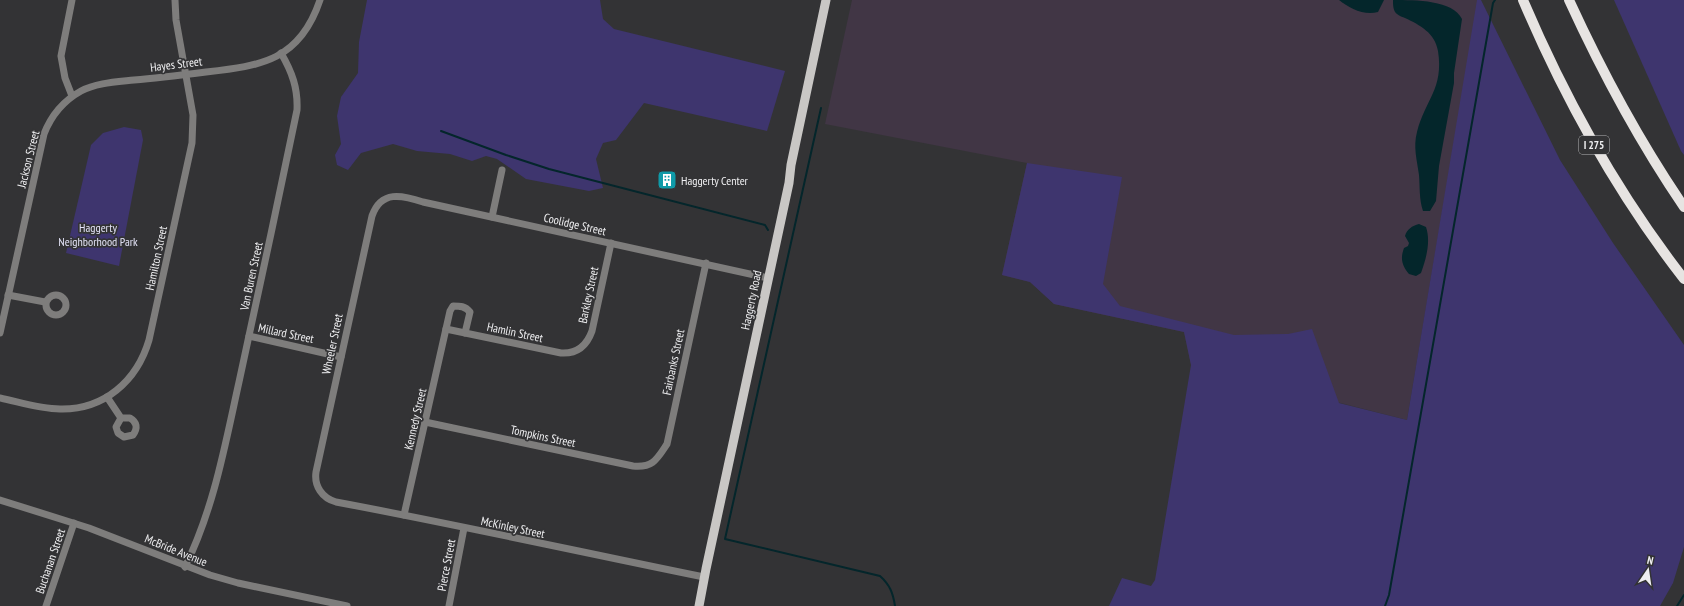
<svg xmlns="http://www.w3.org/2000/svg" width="1684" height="606" viewBox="0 0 1684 606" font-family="'PT Sans Narrow',sans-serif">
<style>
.education{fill:#413645}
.green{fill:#3e356e}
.water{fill:#04262b}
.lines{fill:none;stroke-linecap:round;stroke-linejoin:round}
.stream{stroke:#04262b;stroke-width:2}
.minor{stroke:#7e7d7c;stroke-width:7}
.major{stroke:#c9c7c5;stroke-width:9}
.highway{stroke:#e7e4e2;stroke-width:10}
.labels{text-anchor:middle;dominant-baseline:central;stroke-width:3.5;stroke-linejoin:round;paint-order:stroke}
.shield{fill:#333335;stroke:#b7b7b9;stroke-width:1}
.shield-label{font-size:11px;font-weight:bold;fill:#efeff1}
.street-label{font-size:12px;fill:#efeff1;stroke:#333335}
.poi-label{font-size:12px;fill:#efeff1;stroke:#333335;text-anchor:start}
.park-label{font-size:12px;fill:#e2e2f5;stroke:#333335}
</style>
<rect width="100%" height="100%" fill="#333335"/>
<polygon class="education" points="852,0 1478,0 1407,420 1191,365 1184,332 1054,304 1030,282 1002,275 1027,163 825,124"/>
<g class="green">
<polygon points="367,0 600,0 603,19 614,29 785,71 767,131 644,103 616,140 603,143 596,159 603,188 589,191 526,179 497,159 486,156 472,161 450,154 417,151 393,144 361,153 348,170 337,165 335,155 341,144 337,116 341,97 358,73 359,42"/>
<polygon points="1477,0 1481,0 1560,160 1613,243 1684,345 1684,547 1673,583 1660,606 1109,606 1122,578 1151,586 1155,580 1191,365 1184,332 1054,304 1030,282 1002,275 1027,163 1122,177 1103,284 1120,306 1234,335 1288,334 1312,329 1339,403 1407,420"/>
<polygon points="1614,0 1684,0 1684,155 1681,151"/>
<polygon points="124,127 141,130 143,140 119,266 66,253 91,145 103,133"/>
</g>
<g class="water">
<path d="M1339,0H1384L1378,12C1364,16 1349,8 1339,0Z"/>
<path d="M1393,0C1416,0 1453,0 1462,19L1454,73V83L1439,166L1436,201L1430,211H1423C1419,199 1420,187 1419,175C1417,160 1413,147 1417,132C1425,100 1444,89 1438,51C1435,33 1420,25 1405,18C1403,17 1399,16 1397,14C1393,11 1393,5 1393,0Z"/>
<path d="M1419,224L1426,227C1431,242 1426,259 1421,273L1416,276L1409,274C1402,265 1400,259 1404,248L1408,246L1409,243L1405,236C1407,229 1412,226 1419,224Z"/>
</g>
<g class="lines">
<g class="stream">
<path d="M821,108L725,539L880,576C890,585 893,593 895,606"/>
<polyline points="441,131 506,155 549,169 765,225 768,230"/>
<polyline points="1385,606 1389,595 1493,3 1495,0"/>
<polyline points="1677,606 1684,595"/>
</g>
<g class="minor">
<polyline points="72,0 61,56 65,78 72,96"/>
<polyline points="492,217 502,170"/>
<circle cx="56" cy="305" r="10"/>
<polyline points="8,295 45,302"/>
<path d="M446,329L561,353C577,354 587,345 592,331L611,243"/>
<path d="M0,333L44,134C51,116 63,101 81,91C96,83 116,82 134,80C158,78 182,75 206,72C262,66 300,60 320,0"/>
<polyline points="249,336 341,357"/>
<path d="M107,397L121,418L116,427L118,433L124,437L133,435C138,428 137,422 130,418H121"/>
<path d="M0,398C19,402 40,409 60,409C104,410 137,381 149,340L192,143L193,115L176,20L175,0"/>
<path d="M425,422L633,466C653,468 657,459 667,444L706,263"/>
<polyline points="0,500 89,528 210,575 238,583 347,606"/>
<path d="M404,515L450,311L453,306C460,306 465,306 470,312L465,333"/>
<path d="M185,567C214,508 225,445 239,382C259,291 278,201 297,110C298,88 292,72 281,53"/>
<path d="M704,577C581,552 459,525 336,502C322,498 314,486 316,472L372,216C381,190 402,195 423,202L768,278"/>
<polyline points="46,606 74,523"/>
<polyline points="449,606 464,528"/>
</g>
<polyline class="major" points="699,606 706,569 789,183 791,165 826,0"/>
<g class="highway">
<path d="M1523,0C1565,99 1618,194 1684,279"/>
<path d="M1569,0C1602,72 1639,141 1684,207"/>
</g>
</g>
<defs>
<symbol id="building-square" viewBox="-11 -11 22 22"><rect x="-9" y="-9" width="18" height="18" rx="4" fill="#0f9aa8" stroke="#333335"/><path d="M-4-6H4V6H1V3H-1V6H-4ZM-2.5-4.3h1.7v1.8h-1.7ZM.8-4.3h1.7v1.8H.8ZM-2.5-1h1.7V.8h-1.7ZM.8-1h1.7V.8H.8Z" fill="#fff"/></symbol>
</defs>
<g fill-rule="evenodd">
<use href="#building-square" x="656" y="169" width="22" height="22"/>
</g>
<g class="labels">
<rect class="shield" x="1579" y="136" width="30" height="18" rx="3"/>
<g class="shield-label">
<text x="1594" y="145">I 275</text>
</g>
<g class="street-label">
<text transform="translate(176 64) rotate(-7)">Hayes Street</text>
<text transform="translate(28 159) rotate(-76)">Jackson Street</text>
<text transform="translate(575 224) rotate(13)">Coolidge Street</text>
<text transform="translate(156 258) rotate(-78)">Hamilton Street</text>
<text transform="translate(251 276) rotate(-78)">Van Buren Street</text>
<text transform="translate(588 295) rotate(-78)">Barkley Street</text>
<text transform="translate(751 300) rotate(-78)">Haggerty Road</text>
<text transform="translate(515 332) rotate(12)">Hamlin Street</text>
<text transform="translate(286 333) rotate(12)">Millard Street</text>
<text transform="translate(332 344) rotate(-78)">Wheeler Street</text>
<text transform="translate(673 362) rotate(-78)">Fairbanks Street</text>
<text transform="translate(415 419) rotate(-77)">Kennedy Street</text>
<text transform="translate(543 436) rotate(12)">Tompkins Street</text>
<text transform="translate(513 527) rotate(12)">McKinley Street</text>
<text transform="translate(176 550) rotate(22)">McBride Avenue</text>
<text transform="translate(50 561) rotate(-71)">Buchanan Street</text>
<text transform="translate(446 565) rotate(-79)">Pierce Street</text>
</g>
<g class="poi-label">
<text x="681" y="180">Haggerty Center</text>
</g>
<g class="park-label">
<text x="98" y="227">Haggerty<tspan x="98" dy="14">Neighborhood Park</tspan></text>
</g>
</g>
<g transform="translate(1648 570) rotate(13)" stroke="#333335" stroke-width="3" paint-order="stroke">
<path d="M0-3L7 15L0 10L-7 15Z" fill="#efeff1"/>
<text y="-6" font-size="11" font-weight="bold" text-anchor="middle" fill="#efeff1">N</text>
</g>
</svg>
